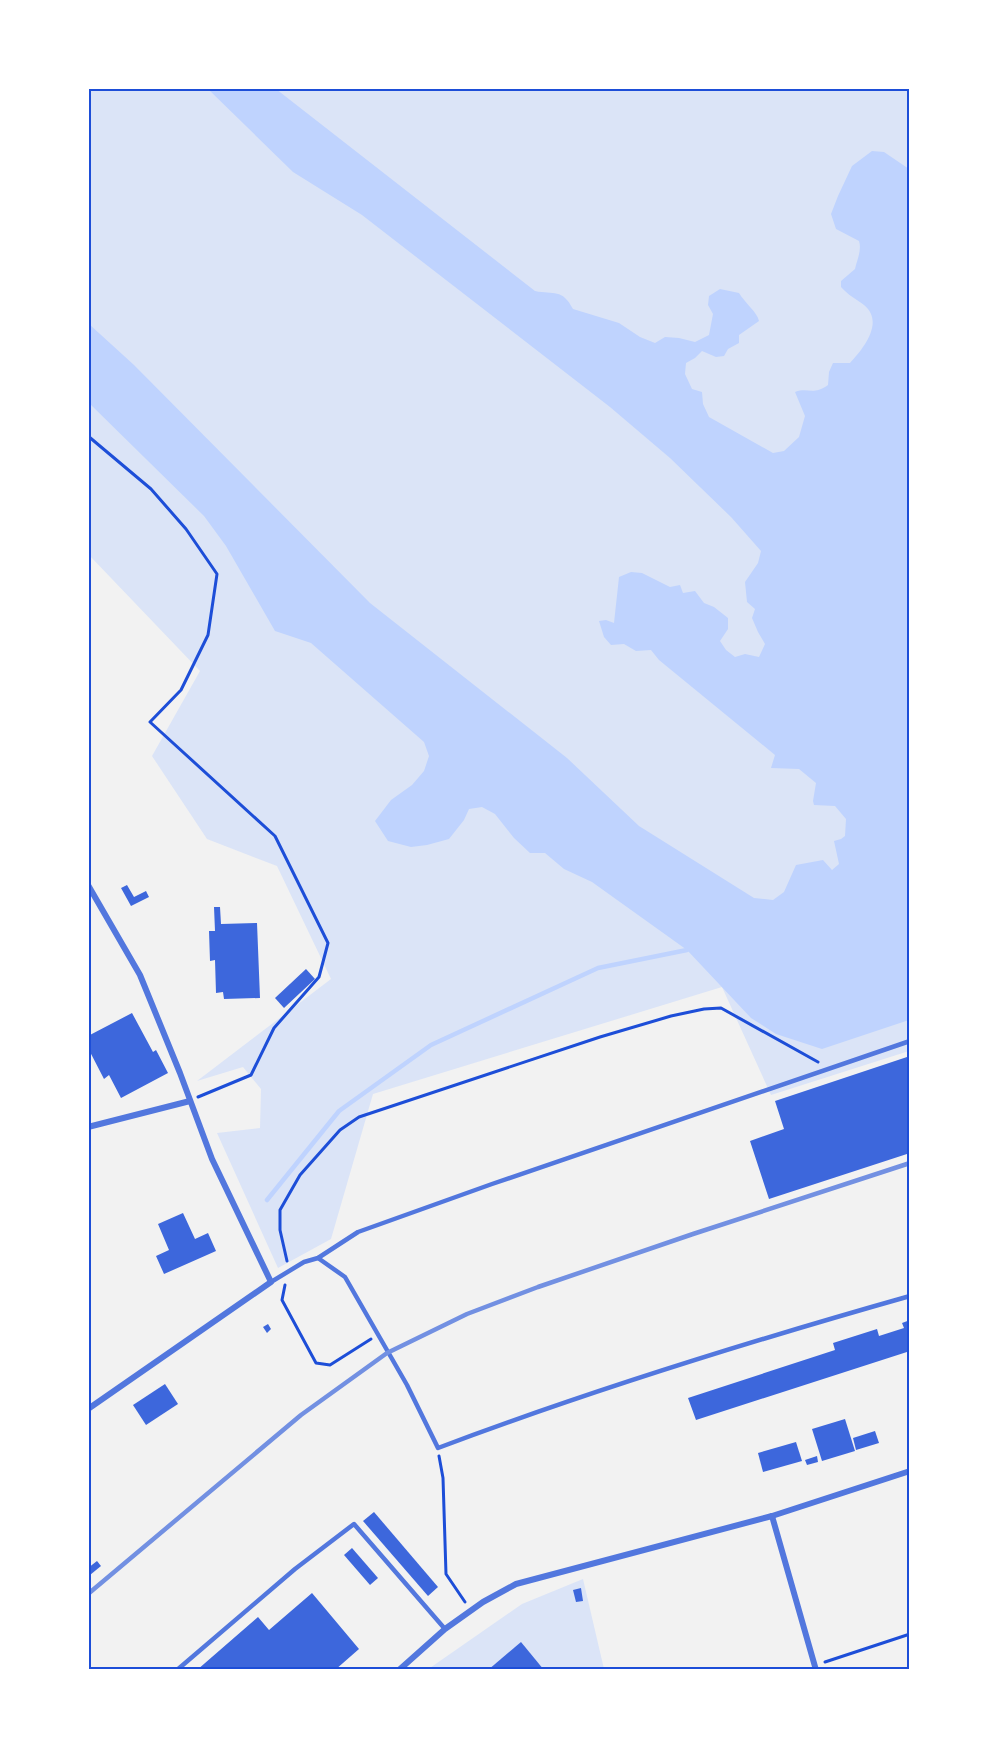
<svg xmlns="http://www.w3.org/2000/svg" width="998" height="1758" viewBox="0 0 998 1758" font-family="'PT Serif',serif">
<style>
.green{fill:#dbe4f7}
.water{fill:#bfd3fe}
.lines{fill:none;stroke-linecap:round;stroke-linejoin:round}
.stream{stroke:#bfd3fe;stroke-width:4.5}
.building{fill:#3d67dc}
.path{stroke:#1d4ed8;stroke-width:3}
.service{stroke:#5277de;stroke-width:4.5}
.minor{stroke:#5277de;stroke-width:6}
.rail{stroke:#7290e2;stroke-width:4.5}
.neatline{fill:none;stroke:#1d4ed8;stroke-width:2}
</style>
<rect width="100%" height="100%" fill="#f2f2f2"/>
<g class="green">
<polygon points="89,89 909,89 909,1051 771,1095 722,987 373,1094 331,1239 278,1268 217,1133 260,1128 261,1089 243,1067 197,1081 331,979 277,866 207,839 152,756 200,671 89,555"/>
<polygon points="583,1579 604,1669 427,1670 522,1604"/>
</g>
<path class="water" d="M208,89H276L535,291C554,295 562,288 573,309L619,323L640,337L655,343L665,337L679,338L695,342L709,335L713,314L708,305L709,296L720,289L739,293C745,303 757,312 759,321L739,335V343L728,349L724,356L716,357L702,351L695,358L686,363L685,374L692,389L702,392L703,404L709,417L773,453L784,451L799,437L805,416L795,392C809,387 812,396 828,385L829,372L833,363H850C863,349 885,322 864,305C856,299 848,295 841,287V281L855,269C857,260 862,250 859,241L836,229L831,214L838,196L852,166L872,151L884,152L909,169V1020L822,1049L776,1034L751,1018L687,950L592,882L564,869L545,853H530L514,838L495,814L482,807L469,809L464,820L449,839L427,845L411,847L388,841L375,821L391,800L412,785L424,771L429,756L424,742L311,643L275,631L226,546L204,516L89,403V324L134,365L370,603L567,758L639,826L754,898L773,900L784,892L796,865L823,860L832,870L839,864L834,841L841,839L845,836L846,819L835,806L814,805L813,801L816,783L799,769L771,768L775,755L659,660L651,650L636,651L624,644L611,645L604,637L599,621L606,620L614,623L619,577L631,572L642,573L670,587L680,585L683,593L695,591L704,603L714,607L728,618V629L720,641L726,650L735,657L745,654L759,657L765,644L758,632L752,618L755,609L747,602L745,582L758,563L761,551L731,517L670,458L610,407L362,215L293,172Z"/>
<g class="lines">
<polyline class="stream" points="267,1200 339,1111 431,1045 598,968 687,950"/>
</g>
<g class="building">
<polygon points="127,885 134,897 146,891 149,897 131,906 121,888"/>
<polygon points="214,907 220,907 221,924 257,923 260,998 224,999 223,992 216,993 215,960 210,961 209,931 215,931"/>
<polygon points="306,969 315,979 284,1008 275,998"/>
<polygon points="132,1013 153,1052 156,1050 168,1073 121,1098 109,1075 104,1079 88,1048 88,1036"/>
<polygon points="910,1056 910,1153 769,1199 750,1141 784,1129 775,1101"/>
<polygon points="183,1213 195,1239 208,1233 216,1251 164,1274 156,1256 169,1250 158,1224"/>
<polygon points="910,1320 910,1351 696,1420 688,1398 835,1350 833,1343 877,1329 879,1336 904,1328 902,1323"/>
<polygon points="268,1324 271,1329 267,1333 263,1327"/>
<polygon points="165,1384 178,1404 146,1425 133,1405"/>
<polygon points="845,1419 855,1451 822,1461 812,1429"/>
<polygon points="875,1431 879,1443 856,1450 853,1438"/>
<polygon points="796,1442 802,1461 763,1472 758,1453"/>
<polygon points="817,1456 818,1462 807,1465 805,1460"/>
<polygon points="374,1512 438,1587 428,1596 363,1521"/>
<polygon points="352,1548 378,1578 370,1585 344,1555"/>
<polygon points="97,1561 101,1566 90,1575 88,1568"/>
<polygon points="581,1588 583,1601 576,1602 573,1590"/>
<polygon points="312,1593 359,1649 335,1670 197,1670 258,1617 269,1630"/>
<polygon points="521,1642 544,1670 488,1670"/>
</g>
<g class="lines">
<g class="path">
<polyline points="88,436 151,489 186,529 217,574 208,635 181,690 150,722 275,836 328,943 319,977 274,1028 251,1075 198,1097"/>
<polyline points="287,1261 280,1230 280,1210 300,1175 340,1130 359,1117 600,1037 671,1016 704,1009 721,1008 818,1062"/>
<polyline points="285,1285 282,1300 316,1363 330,1365 371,1339"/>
<polyline points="439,1456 443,1478 446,1574 465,1602"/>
<polyline points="825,1662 910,1634"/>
</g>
<g class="service">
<path d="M318,1258L345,1277L407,1385L438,1448C592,1390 751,1341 910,1296"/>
<polyline points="271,1282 304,1262 318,1258 358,1232 492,1184 910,1041"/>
<polyline points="177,1670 295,1569 354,1524 445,1629"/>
</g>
<g class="minor">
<polyline points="88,885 140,975 180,1073 212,1159 271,1282 88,1409"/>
<polyline points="88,1127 190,1101"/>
<polyline points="772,1516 816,1670"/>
<polyline points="399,1670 445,1629 483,1602 516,1584 772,1516 910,1471"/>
</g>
<polyline class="rail" points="88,1594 301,1415 387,1353 467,1314 538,1287 693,1234 910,1163"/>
</g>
<rect width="998" height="1758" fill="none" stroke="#ffffff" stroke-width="180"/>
<rect x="90" y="90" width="818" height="1578" class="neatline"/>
</svg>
